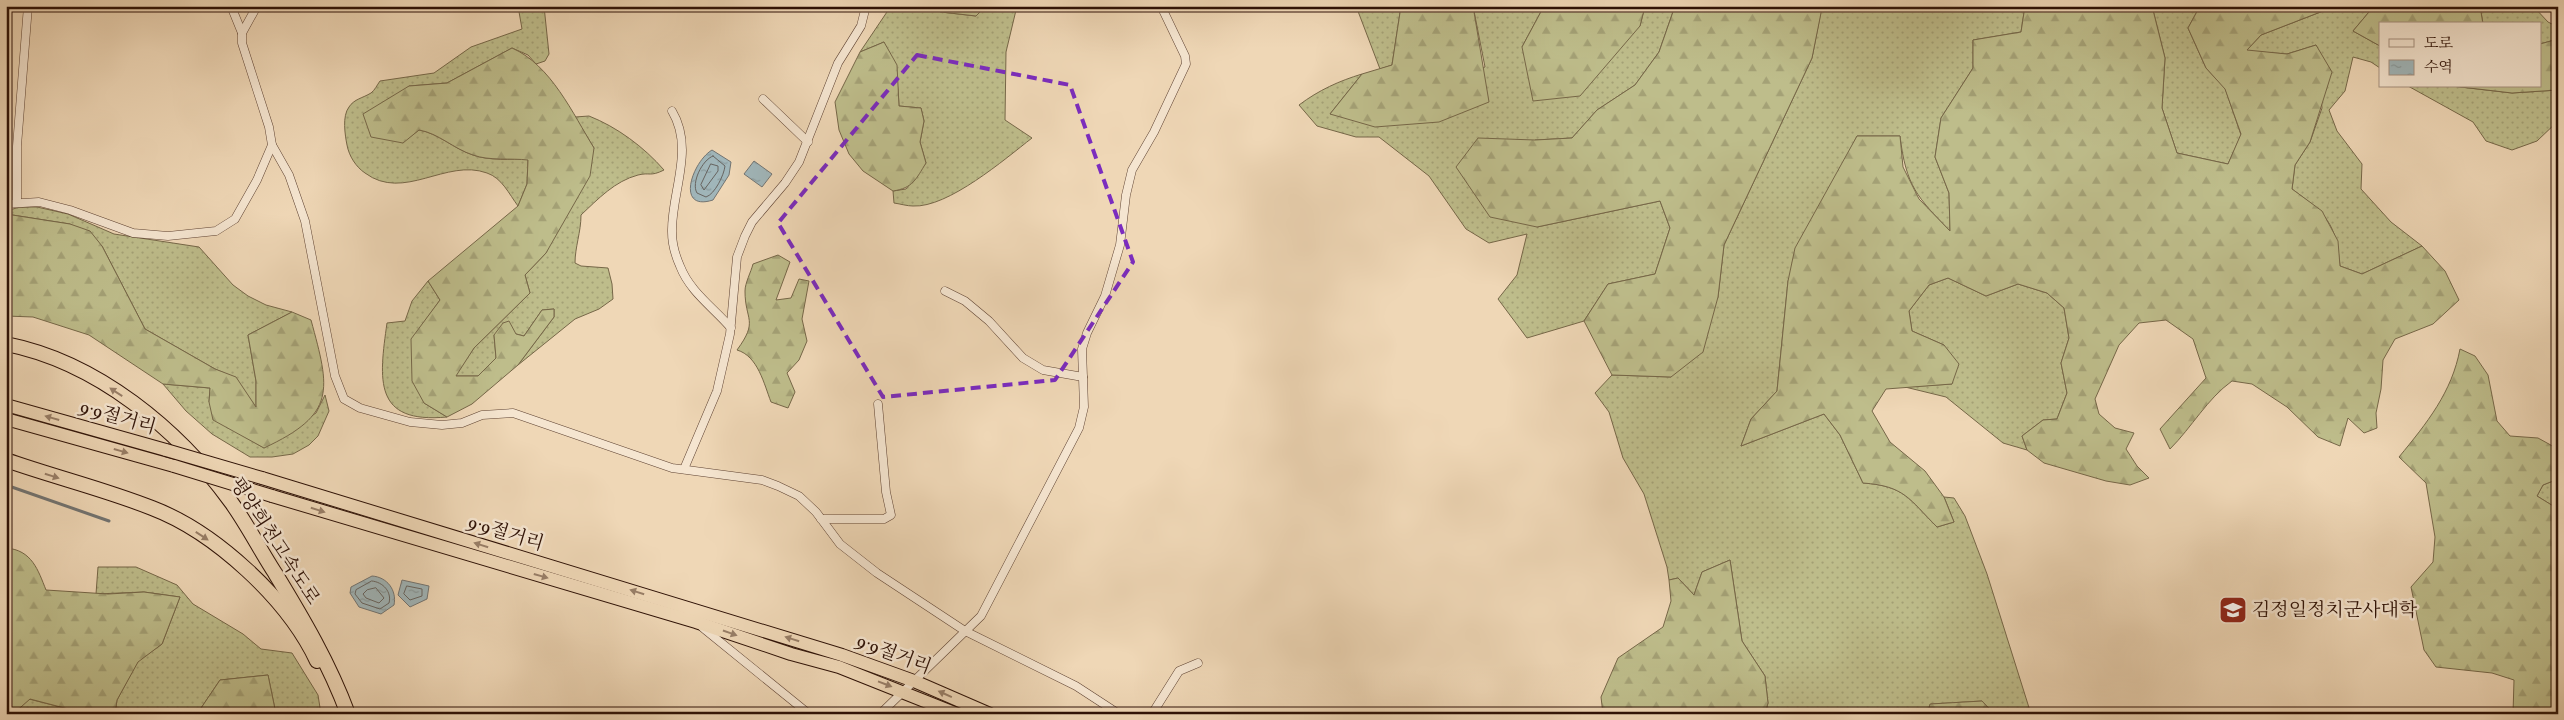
<svg xmlns="http://www.w3.org/2000/svg" width="2564" height="720" viewBox="0 0 2564 720" font-family="'IM FELL Double Pica','Noto Serif KR',serif">
<style>
.grass{fill:url(#grass-dots);stroke:#766748}
.forest{fill:url(#forest-firs);stroke:#766748}
.water{fill:url(#water-ripples);stroke:#727472}
.lines{fill:none;stroke-linecap:round;stroke-linejoin:round}
.shore{stroke:#676460;stroke-width:1}
.stream{stroke:#727472;stroke-width:3}
.minor-casing{stroke:#5e4232;stroke-width:9}
.trunk-casing{stroke:#2e1106;stroke-width:14}
.motorway-casing{stroke:#2e1106;stroke-width:16}
.minor{stroke:#f5e5d0;stroke-width:8}
.trunk{stroke:#efd7b6;stroke-width:12}
.motorway{stroke:#efd7b6;stroke-width:14}
.trunk-bridge-casing{stroke:#2e1106;stroke-width:14;stroke-linecap:butt}
.trunk-bridge{stroke:#efd7b6;stroke-width:12}
.oneway{fill:#987e67}
.marked{fill:none;stroke:#7b2cbf;stroke-width:4;stroke-dasharray:10 6;stroke-linejoin:round}
.labels{text-anchor:middle;dominant-baseline:central;stroke-width:5;stroke-linejoin:round;paint-order:stroke}
.street-label{font-size:19px;fill:#2e1106;stroke:#f5e5d0}
.poi-label{font-size:19px;fill:#2e1106;stroke:#f5e5d0;text-anchor:start}
</style>
<defs>
<pattern id="grass-dots" width="8" height="8" patternUnits="userSpaceOnUse" patternTransform="scale(1.25)"><rect width="8" height="8" fill="#bebd8b"/><path d="M2 2h.1M6 6h.1" fill="none" stroke="#a4a176" stroke-width="1.8" stroke-linecap="round"/></pattern>
<pattern id="forest-firs" width="22" height="20" patternUnits="userSpaceOnUse" patternTransform="scale(1.25)"><rect width="22" height="20" fill="#bebd8b"/><path d="M5 1l3.5 6h-7zM16 11l3.5 6h-7z" fill="#a4a176"/></pattern>
<pattern id="water-ripples" width="26" height="14" patternUnits="userSpaceOnUse" patternTransform="scale(1.25)"><rect width="26" height="14" fill="#a0b6ba"/><path d="M2 4q2-2 4 0t4 0M15 11q2-2 4 0t4 0" fill="none" stroke="#8a9b9e"/></pattern>
</defs>
<rect width="100%" height="100%" fill="#efd7b6"/>
<filter id="stains"><feTurbulence type="fractalNoise" baseFrequency=".004" numOctaves="4"/><feColorMatrix values="0 0 0 0 .2 0 0 0 0 .09 0 0 0 0 .02 0 0 0 .5 -.17"/></filter>
<radialGradient id="worn" r=".72"><stop offset=".6" stop-color="#630" stop-opacity="0"/><stop offset="1" stop-color="#630" stop-opacity=".3"/></radialGradient>
<g class="grass">
<path d="M518,6H544L549,54L545,61L536,64L528,55L512,48L447,83L409,86L403,142L419,130C438,133 454,149 473,155C489,161 512,159 528,159L527,184L518,206C509,194 502,178 487,173C446,158 404,202 365,173C356,167 349,156 347,145C345,135 342,116 349,107C354,99 363,98 371,93C375,90 377,85 380,81L434,73L471,47L522,29Z"/>
<path d="M891,6H924L941,12L976,16L986,6H1017L1006,52L1005,120L1032,138C1005,159 948,208 913,206C907,206 901,204 894,203L893,191L906,189L926,163L920,142L924,121L921,108L899,106L898,89L884,42L860,52Z"/>
<polygon points="1356,6 1401,6 1392,65 1380,69"/>
<path d="M1473,6H1544L1522,47L1640,26L1645,6H1675L1659,52L1635,85L1597,110L1572,138L1535,140L1537,227L1660,201L1670,228L1655,274L1608,284L1584,321L1527,338L1498,299L1517,275L1527,234L1489,243L1466,229L1429,176L1379,137H1356L1317,126L1299,105C1319,90 1339,81 1362,74L1330,114L1485,67Z"/>
<path d="M1822,6H2025L2021,32L1973,40V68L1941,118L1935,157L1949,193L1950,231C1917,197 1906,186 1900,136H1857L1788,281L1777,391L1751,419L1741,446L1824,414L1840,435L1863,483C1905,486 1909,499 1937,527L1954,522L1944,497L1954,498L1965,516L1987,574L2031,714H1994L1982,701L1931,704L1927,714H1765L1768,703L1765,676L1742,641L1730,560L1702,572L1694,595L1678,578L1669,580L1667,567L1644,494L1623,458L1609,412L1595,393L1612,375L1671,377L1718,297L1724,245L1812,58Z"/>
<polygon points="2152,6 2200,6 2188,28 2206,68 2225,88 2241,135 2228,164 2177,153 2162,108 2165,58"/>
<path d="M2336,6H2374L2353,31L2380,46V68L2371,62L2353,57L2345,91L2329,110L2337,131L2362,164L2361,189L2391,222L2422,246L2362,274L2340,266C2336,222 2326,214 2292,189L2295,165L2310,142L2322,108L2316,45L2287,54L2246,51L2261,35Z"/>
<polygon points="2480,6 2533,6 2548,22 2558,27 2558,39 2540,44 2540,24 2483,24"/>
<polygon points="2408,86 2452,86 2512,93 2558,90 2558,121 2537,141 2512,150 2486,141 2473,122"/>
<path d="M589,116C617,127 644,147 664,170C650,177 650,172 638,175C615,181 598,199 581,215C581,232 575,247 575,263L581,266L608,268L612,284L613,299L599,309L575,319L518,365L554,317V309L542,310L524,336L516,334L494,335L496,358L478,376H455L474,348L530,293L525,275L546,253L594,148L575,117Z"/>
<polygon points="20,207 37,207 68,214 114,234 199,247 233,285 248,296 266,305 292,312 248,335 256,381 256,408 236,378 215,369 145,329 102,246 70,224 6,214 6,211"/>
<polygon points="1948,278 1986,296 2018,284 2047,293 2064,308 2069,338 2061,363 2067,393 2057,419 2043,420 2022,436 2027,450 2003,443 1946,397 1905,387 1952,384 1944,345 1912,331 1909,311 1929,285"/>
<path d="M428,281L440,300L412,339L424,403L447,417C373,424 379,380 387,323L405,321L412,301Z"/>
<polygon points="163,384 210,388 209,402 242,435 264,448 316,413 325,395 329,411 318,436 309,445 293,454 272,457 250,457 212,434 186,411"/>
<polygon points="2558,479 2558,509 2537,496 2543,485"/>
<polygon points="98,567 136,567 177,585 193,604 243,634 261,649 292,653 318,695 321,714 276,714 268,675 220,680 197,714 115,714 117,700 138,661 162,644 180,597 144,592 96,594"/>
<polygon points="29,699 76,711 76,714 13,714"/>
</g>
<g class="forest">
<polygon points="924,6 986,6 976,16 941,12"/>
<polygon points="1401,6 1473,6 1489,102 1439,122 1375,127 1330,114 1362,74 1392,65"/>
<polygon points="1544,6 1645,6 1640,26 1580,96 1533,101 1522,47"/>
<polygon points="1675,6 1822,8 1812,58 1724,245 1718,297 1703,352 1671,377 1612,375 1584,321 1608,284 1655,274 1670,228 1660,201 1537,227 1490,217 1456,167 1478,138 1535,140 1572,138 1597,110 1635,85 1659,52"/>
<path d="M2025,6H2085L2086,11L2117,6H2152L2165,58L2162,108L2177,153L2228,164L2241,134L2225,89L2206,68L2188,28L2200,6H2336L2261,35L2247,50L2287,54L2316,45L2332,72L2310,142L2295,165L2292,189L2322,211L2338,241L2340,266L2362,274L2422,246L2445,271L2459,300L2433,324L2395,339L2383,360L2381,389L2376,413L2377,428L2364,433L2348,418L2340,446L2318,437L2287,407L2252,384L2232,381C2207,399 2192,427 2170,449L2160,429L2206,378L2193,339L2166,320L2139,323L2119,345L2095,399L2099,414L2115,428L2134,433L2126,449L2137,466L2149,478L2130,485L2106,481L2044,463L2027,450L2022,436L2043,420L2057,419L2067,393L2061,363L2069,338L2064,308L2047,293L2018,284L1986,296L1948,278L1929,285L1909,311L1912,331L1944,345L1959,364L1952,384L1886,389L1872,411L1890,442L1925,471L1944,497L1954,522L1937,527C1909,499 1905,486 1863,483L1840,435L1824,414L1741,446L1751,419L1777,391L1788,281L1795,248L1857,136H1900L1903,167L1919,199L1950,231L1949,193L1935,157L1941,118L1973,68V40L2021,32Z"/>
<polygon points="2374,6 2480,6 2483,24 2380,24 2380,46 2353,31"/>
<polygon points="2558,39 2558,90 2512,93 2452,86 2540,86 2540,44"/>
<path d="M884,42L897,65L899,106L921,108L924,121L920,142L926,163C916,179 913,188 893,191L863,171L849,154L839,130L835,102L860,52Z"/>
<path d="M512,48C551,65 573,114 594,148L590,176L546,253L525,275L530,293L474,348L456,376H478L496,358L494,335L503,323L509,321L516,334L524,336L542,310L554,309V317L518,365L472,404L447,417L424,403L412,381L411,339L440,300L428,281L518,206L527,184L528,160C511,158 489,161 473,155C454,149 438,133 419,130L403,143L371,137L363,114L409,86L447,83Z"/>
<path d="M6,214L70,224L90,231L102,246L145,329L215,369L236,377L256,407V381L248,335L292,312L311,320C330,390 337,414 264,448L213,420L209,402L210,388L163,384L89,335L33,317L6,316Z"/>
<path d="M778,255L790,262L776,300L791,298L799,279L809,281L802,319L807,341L799,360L787,373L795,392L788,408L771,402C764,384 758,356 737,350C759,320 745,321 745,291C745,283 751,272 753,264Z"/>
<path d="M2460,349L2475,356L2488,375L2497,421L2510,436L2538,438L2558,449V479L2543,485L2537,496L2558,509V714H2513L2514,680L2492,673L2436,667L2424,650L2411,587L2433,562L2435,537L2426,483L2399,457C2427,423 2452,392 2460,349Z"/>
<path d="M6,548C32,550 38,570 46,590L108,594L144,592L180,597L162,644L138,662L117,700L115,714H76V711L30,699L13,714H6Z"/>
<polygon points="1730,560 1742,641 1765,676 1768,703 1765,714 1603,714 1601,697 1618,658 1663,627 1671,601 1669,580 1678,578 1694,595 1702,572"/>
<polygon points="268,675 276,714 197,714 220,680"/>
<polygon points="1982,701 1994,714 1927,714 1930,704"/>
</g>
<g class="water">
<path d="M712,150L731,162L729,175L713,200C675,212 692,162 712,150Z"/>
<polygon points="754,161 772,174 762,187 744,174"/>
<path d="M372,576C387,577 397,590 394,605L381,614L359,607L350,593L351,587Z"/>
<polygon points="402,580 429,586 427,599 410,607 398,595"/>
</g>
<g class="lines">
<g class="shore">
<path d="M713,156L725,166C724,175 715,194 706,197L697,193C691,183 702,160 713,156Z"/>
<polygon points="711,164 718,166 718,171 704,190 701,185"/>
<path d="M372,581C383,582 392,592 389,603L380,609L362,603L355,594L356,590Z"/>
<polygon points="407,586 422,589 422,596 410,600 404,594"/>
<polygon points="376,588 384,598 379,603 366,598 363,594 367,590"/>
</g>
<polyline class="stream" points="6,485 109,521"/>
<defs>
<g id="minor">
<polyline points="231,6 242,33"/>
<polyline points="763,99 808,142"/>
<path d="M672,111C695,149 671,193 672,232C672,243 676,257 680,266C690,292 714,308 731,328"/>
<polyline points="272,145 289,175 305,221 335,376 344,399 360,408 410,422 442,425 462,423 482,415 513,413 672,468 762,480 778,486 799,496 816,512 840,544 877,573 965,631 1076,686 1119,714"/>
<polyline points="17,202 17,146 28,6"/>
<polyline points="6,204 39,202 70,210 133,233 168,236 216,231 235,219 257,180 272,145 269,127 242,43 242,33 257,6"/>
<polyline points="945,291 965,301 989,321 1023,358 1043,370 1083,377"/>
<polyline points="684,469 717,391 730,334 737,257 745,236 752,222 785,183 799,162 838,63 861,26 866,6"/>
<polyline points="821,519 884,519 891,515 886,492 878,404"/>
<polyline points="703,628 809,714"/>
<polyline points="880,714 981,616 1079,428 1084,407 1082,349 1087,333 1105,296 1120,245 1126,195 1132,170 1154,132 1186,64 1185,56 1162,8"/>
<polyline points="1152,714 1179,671 1198,663"/>
</g>
<g id="trunk">
<polyline points="6,405 166,450"/>
<polyline points="6,419 174,466"/>
<polyline points="262,478 842,655 914,681 990,714"/>
<polyline points="272,496 696,622 791,654 839,667 957,714"/>
</g>
<g id="motorway">
<path d="M6,344C97,362 178,429 231,502C247,524 260,550 275,573C303,619 329,663 348,714"/>
<path d="M6,460C54,477 104,489 152,508C215,532 288,599 317,661"/>
</g>
</defs>
<use href="#minor" class="minor-casing"/>
<use href="#trunk" class="trunk-casing"/>
<use href="#motorway" class="motorway-casing"/>
<use href="#minor" class="minor"/>
<use href="#trunk" class="trunk"/>
<use href="#motorway" class="motorway"/>
<defs>
<g id="trunk-bridge">
<polyline points="166,450 262,478"/>
<polyline points="174,466 272,496"/>
</g>
</defs>
<use href="#trunk-bridge" class="trunk-bridge-casing"/>
<use href="#trunk-bridge" class="trunk-bridge"/>
</g>
<defs><path id="oneway-solid" d="M-6-.8H1V-3.2L6.5 0L1 3.2V.8H-6Z" transform="scale(1.25)"/></defs>
<g class="oneway">
<use href="#oneway-solid" transform="translate(116 392) rotate(-147)"/>
<use href="#oneway-solid" transform="translate(52 418) rotate(-164)"/>
<use href="#oneway-solid" transform="translate(121 451) rotate(16)"/>
<use href="#oneway-solid" transform="translate(52 476) rotate(17)"/>
<use href="#oneway-solid" transform="translate(318 510) rotate(17)"/>
<use href="#oneway-solid" transform="translate(202 536) rotate(33)"/>
<use href="#oneway-solid" transform="translate(481 545) rotate(-163)"/>
<use href="#oneway-solid" transform="translate(541 576) rotate(16)"/>
<use href="#oneway-solid" transform="translate(637 592) rotate(-163)"/>
<use href="#oneway-solid" transform="translate(730 633) rotate(19)"/>
<use href="#oneway-solid" transform="translate(792 639) rotate(-163)"/>
<use href="#oneway-solid" transform="translate(885 684) rotate(21)"/>
<use href="#oneway-solid" transform="translate(945 694) rotate(-156)"/>
</g>
<path class="marked" d="M917,55L1070,85L1133,262L1055,380L883,397L778,223Z"/>
<defs>
<symbol id="university-square" viewBox="-11 -11 22 22"><rect x="-9" y="-9" width="18" height="18" rx="4" fill="#8f2418" stroke="#f5e5d0"/><path d="M0-5L7-2L0 1L-7-2ZM-4 1L0 2.5L4 1V4Q0 6-4 4Z" fill="#fff"/></symbol>
</defs>
<g fill-rule="evenodd">
<use href="#university-square" x="2217" y="594" width="32" height="32"/>
</g>
<g class="labels">
<g class="street-label">
<text transform="translate(118 417) rotate(16)">9·9절거리</text>
<text transform="translate(506 533) rotate(17)">9·9절거리</text>
<text transform="translate(275 541) rotate(57)">평양희천고속도로</text>
<text transform="translate(894 654) rotate(21)">9·9절거리</text>
</g>
<g class="poi-label">
<text x="2252" y="610">김정일정치군사대학</text>
</g>
</g>
<rect width="2564" height="720" fill="none" stroke="#efd7b6" stroke-width="25"/>
<rect x="8" y="8" width="2549" height="705" fill="none" stroke="#2e1106" stroke-width="2.5"/>
<rect x="12" y="12" width="2539" height="695" fill="none" stroke="#2e1106"/>
<rect x="2379" y="22" width="162" height="65" fill="#f5e5d0" stroke="#a5907f"/>
<rect x="2389" y="39" width="25" height="8" fill="#f5e5d0" stroke="#a5907f"/>
<text x="2424" y="48" font-size="15" fill="#2e1106">도로</text>
<rect x="2389" y="60" width="25" height="15" fill="url(#water-ripples)" stroke="#a5907f"/>
<text x="2424" y="72" font-size="15" fill="#2e1106">수역</text>
<rect width="100%" height="100%" filter="url(#stains)"/>
<rect width="100%" height="100%" fill="url(#worn)"/>
</svg>
